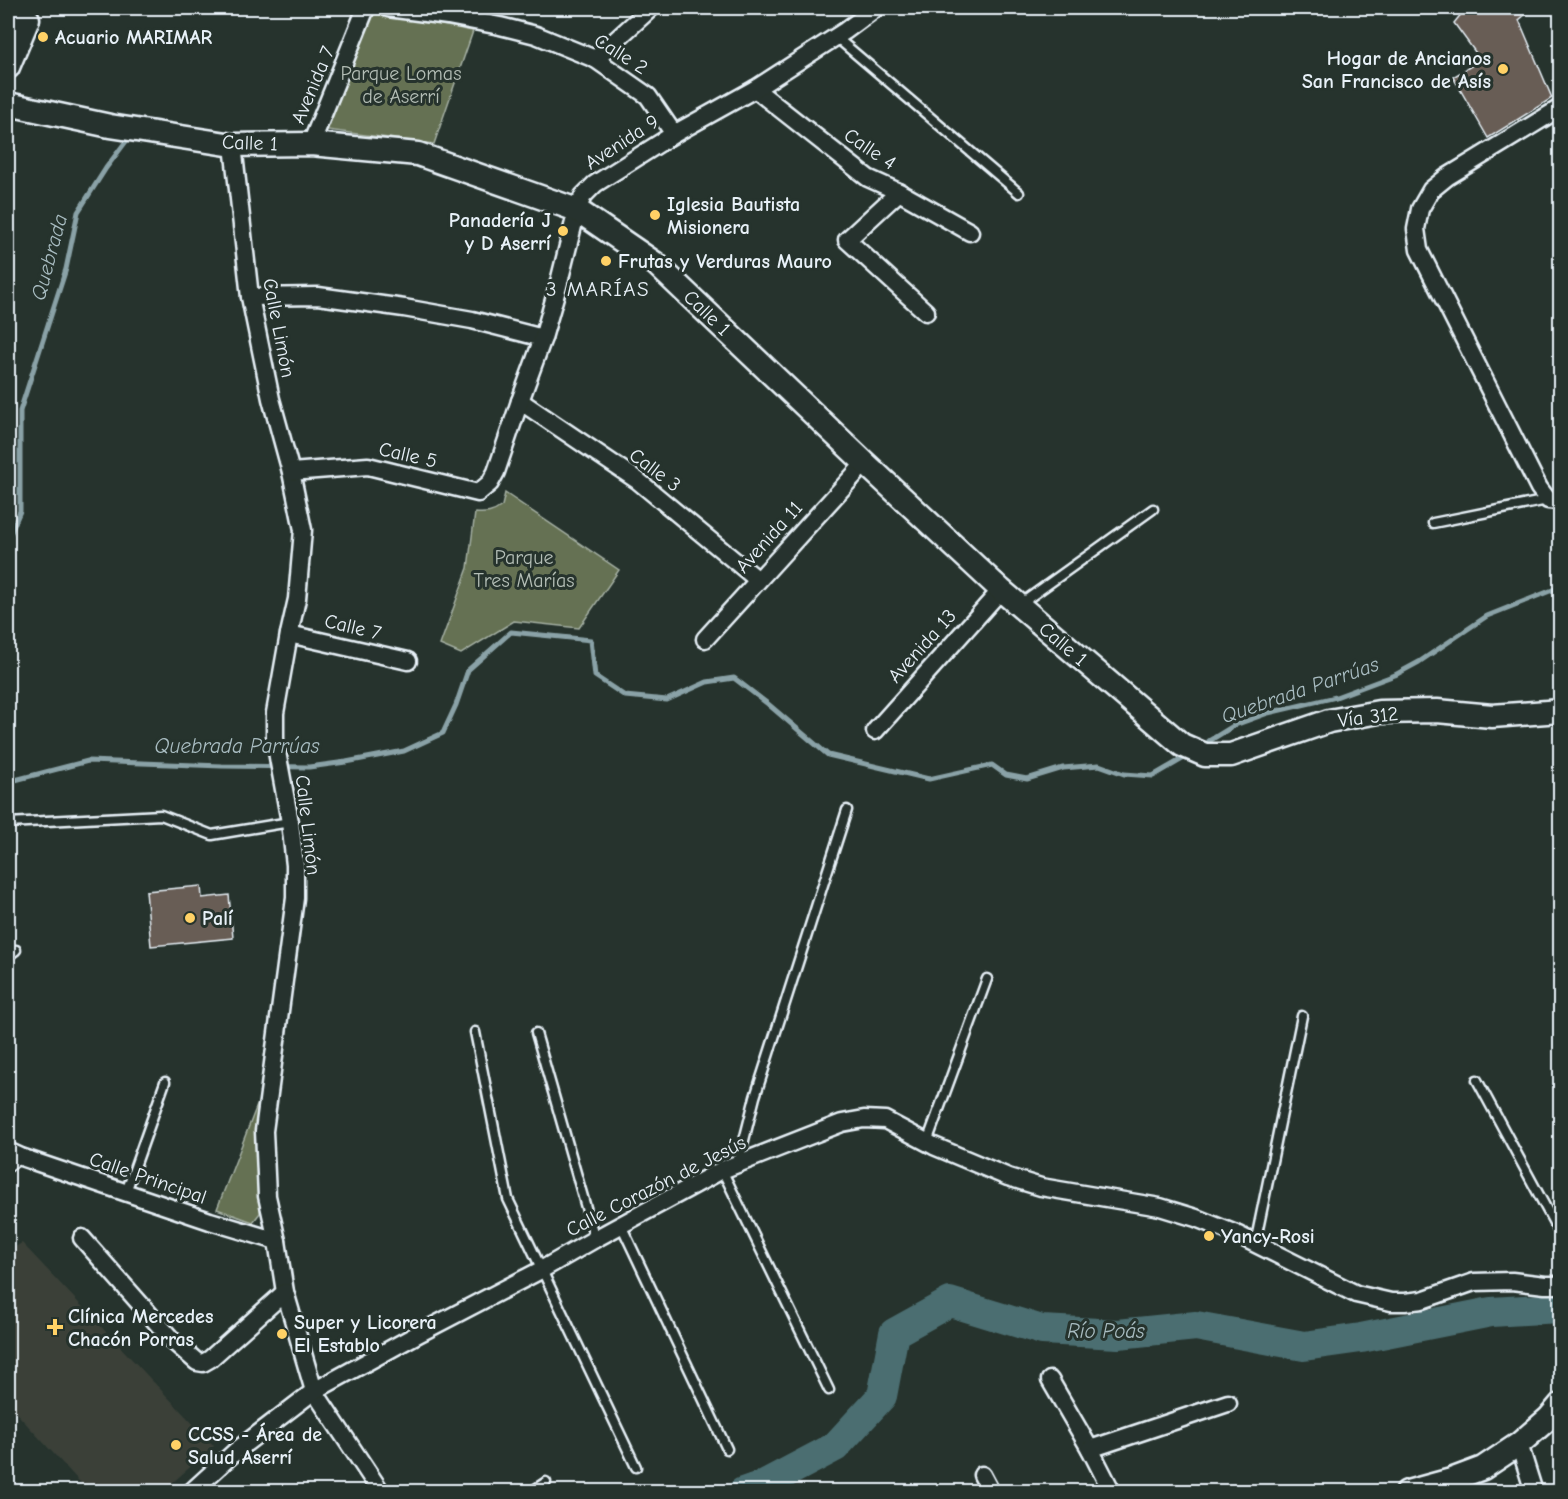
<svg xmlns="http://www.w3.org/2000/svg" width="1568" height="1499" viewBox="0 0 1568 1499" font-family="'Comic Neue',sans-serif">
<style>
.built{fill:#3a4039}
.green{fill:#657152;stroke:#a6b1a5;stroke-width:1.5}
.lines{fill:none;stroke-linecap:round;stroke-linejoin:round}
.stream{stroke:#8aa2a7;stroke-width:5}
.river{stroke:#4b6e71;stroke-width:30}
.building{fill:#685d55;stroke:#e8f1f8;stroke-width:1.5}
.lane-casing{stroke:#e8f1f8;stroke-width:13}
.street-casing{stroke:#e8f1f8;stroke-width:21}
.secondary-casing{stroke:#e8f1f8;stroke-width:27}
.lane{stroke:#26332d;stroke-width:8}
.street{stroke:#26332d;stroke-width:16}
.secondary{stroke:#26332d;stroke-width:22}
.poi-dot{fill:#ffd166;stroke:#26332d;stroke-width:2}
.labels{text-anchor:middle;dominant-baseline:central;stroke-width:6;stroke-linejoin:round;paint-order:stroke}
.poi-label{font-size:20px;font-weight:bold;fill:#e8f1f8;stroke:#26332d;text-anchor:start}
.street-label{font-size:20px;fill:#e8f1f8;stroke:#26332d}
.park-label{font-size:20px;fill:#b4beb6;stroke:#26332d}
.water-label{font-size:21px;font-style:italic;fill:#a9bdc2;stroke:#26332d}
.neighbourhood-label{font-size:21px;letter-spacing:1.5px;fill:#e8f1f8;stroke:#26332d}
</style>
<rect width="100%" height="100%" fill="#26332d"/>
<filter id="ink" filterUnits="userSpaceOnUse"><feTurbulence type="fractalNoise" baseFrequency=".0167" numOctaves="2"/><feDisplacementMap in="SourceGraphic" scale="12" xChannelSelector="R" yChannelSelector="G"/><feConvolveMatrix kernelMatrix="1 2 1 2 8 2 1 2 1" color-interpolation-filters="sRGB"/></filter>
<g filter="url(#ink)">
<polygon class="built" points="22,1243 214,1446 163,1491 88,1491 8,1404 8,1251"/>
<g class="green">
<polygon points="374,12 473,31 434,144 327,130"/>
<path d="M505,493L619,570L579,628L514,621L461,654L440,645L468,568L475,513C486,514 493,513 502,506Z"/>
<polygon points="261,1095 260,1213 253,1222 217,1209"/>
</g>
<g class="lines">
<g class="stream">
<polyline points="8,539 20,511 20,411 66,269 78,212 106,168 130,136"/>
<polyline points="1209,741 1235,725 1268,713 1336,697 1395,675 1419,662 1487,616 1560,587"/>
<polyline points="8,784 15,780 88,761 222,766 309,767 346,762 404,751 443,733 456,705 468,670 511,632 591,640 595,676 625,696 667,700 707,682 734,678 768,704 828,755 929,779 992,765 1006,775 1027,779 1063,768 1099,765 1124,774 1153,776 1184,758"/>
</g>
<polyline class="river" points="743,1492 763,1485 835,1447 882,1396 894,1333 950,1302 1042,1330 1118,1334 1196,1326 1304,1346 1361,1338 1491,1312 1560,1308"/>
</g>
<g class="building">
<polygon points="1466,8 1533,8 1519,20 1552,98 1488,138 1453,77 1481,60 1454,23"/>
<polygon points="201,886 202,898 229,895 233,938 151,946 146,891"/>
</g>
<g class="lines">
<defs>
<g id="lane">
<polyline points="836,37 1019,193"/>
<polyline points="1433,523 1548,500"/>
<polyline points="1019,605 1153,509"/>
<polyline points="8,823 161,815 212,835 290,822"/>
<polyline points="8,956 16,950"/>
<polyline points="475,1032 508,1199 636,1467"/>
<polyline points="536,1033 595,1239"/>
<polyline points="1477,1080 1560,1234"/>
<polyline points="927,1142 987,979"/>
<polyline points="738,1164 755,1097 847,810"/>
<polyline points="8,1167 21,1157"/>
<polyline points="722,1170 829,1390"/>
<polyline points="126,1192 165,1082"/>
<polyline points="621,1225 727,1449"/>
<polyline points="1255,1244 1302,1016"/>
<polyline points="531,1492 546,1482"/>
</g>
<g id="street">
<polyline points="388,8 448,16 500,26 536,35 595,59 648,96 674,134"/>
<polyline points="595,59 651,8"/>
<polyline points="755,89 868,178 899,192 970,232"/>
<polyline points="1560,108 1447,177 1431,190 1420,209 1416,229 1419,250 1539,488 1548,500 1560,501"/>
<polyline points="311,144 366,8"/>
<polyline points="233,145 250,297 271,399 291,472 303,530 297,599 289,634 275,713 275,741 290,822 295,865 295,898 264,1131 267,1196 277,1241 285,1292 314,1391 381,1492"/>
<polyline points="899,192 847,240 926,312"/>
<polyline points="250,297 318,296 404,308 472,320 543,338"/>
<polyline points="520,401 637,480 758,580"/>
<polyline points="291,472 368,466 478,493 490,483 496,472 520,401 543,338 558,286 577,210 583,196 595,184 674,134 755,89 845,31 876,8"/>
<polyline points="289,634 408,661"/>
<polyline points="705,639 865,463"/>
<polyline points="875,731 1001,590"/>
<polyline points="8,1151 21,1157 210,1221 277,1241"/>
<polyline points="82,1238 173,1341 197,1362 203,1363 210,1359 285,1292"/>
<polyline points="1050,1380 1090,1449 1112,1492"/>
<polyline points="1519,1444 1534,1492"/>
<polyline points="1090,1449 1228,1403"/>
<polyline points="982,1475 991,1492"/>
<polyline points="191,1492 237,1450 314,1391 418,1334 541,1270 595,1239 722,1170 842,1123 864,1119 885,1120 934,1146 1008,1177 1041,1187 1160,1207 1196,1218 1236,1234 1356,1294 1391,1302 1405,1302 1422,1300 1474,1282 1512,1281 1545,1285 1560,1285"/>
</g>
<g id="secondary">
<polyline points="8,9 28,19 8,67"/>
<polyline points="8,104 110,126 233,145 311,144 418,154 577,210 656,264 865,463 1001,590 1182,745 1205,755 1231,755 1329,721 1379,712 1437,711 1492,716 1560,711"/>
<polyline points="1407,1492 1451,1480 1483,1468 1519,1444 1549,1418 1560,1405"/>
</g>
</defs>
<use href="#lane" class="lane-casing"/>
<use href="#street" class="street-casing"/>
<use href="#secondary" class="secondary-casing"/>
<use href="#lane" class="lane"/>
<use href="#street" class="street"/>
<use href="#secondary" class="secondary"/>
</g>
</g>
<g class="poi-dot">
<circle cx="43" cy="37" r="6"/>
<circle cx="1503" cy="69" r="6"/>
<circle cx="655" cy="215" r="6"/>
<circle cx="563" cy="231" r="6"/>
<circle cx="606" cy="261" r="6"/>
<circle cx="190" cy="918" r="6"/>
<circle cx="1209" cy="1236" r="6"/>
<path d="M52 1318h6v6h6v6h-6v6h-6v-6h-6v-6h6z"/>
<circle cx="282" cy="1334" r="6"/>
<circle cx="176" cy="1445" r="6"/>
</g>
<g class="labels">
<g class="poi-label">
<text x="55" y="37">Acuario MARIMAR</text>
<text x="1491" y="58" text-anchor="end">Hogar de Ancianos<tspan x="1491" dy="23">San Francisco de Asís</tspan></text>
<text x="667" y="204">Iglesia Bautista<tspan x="667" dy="23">Misionera</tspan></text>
<text x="551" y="220" text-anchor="end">Panadería J<tspan x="551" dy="23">y D Aserrí</tspan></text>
<text x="618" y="261">Frutas y Verduras Mauro</text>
<text x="202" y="918">Palí</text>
<text x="1221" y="1236">Yancy-Rosi</text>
<text x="68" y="1316">Clínica Mercedes<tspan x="68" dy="23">Chacón Porras</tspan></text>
<text x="294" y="1322">Super y Licorera<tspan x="294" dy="23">El Establo</tspan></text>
<text x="188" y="1434">CCSS - Área de<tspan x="188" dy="23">Salud Aserrí</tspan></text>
</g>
<g class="street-label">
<text transform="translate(621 54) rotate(32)">Calle 2</text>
<text transform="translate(313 85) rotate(-67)">Avenida 7</text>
<text transform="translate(622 142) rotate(-33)">Avenida 9</text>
<text transform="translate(250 143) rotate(2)">Calle 1</text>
<text transform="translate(870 149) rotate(34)">Calle 4</text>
<text transform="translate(707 313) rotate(44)">Calle 1</text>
<text transform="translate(279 328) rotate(79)">Calle Limón</text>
<text transform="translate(408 455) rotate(13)">Calle 5</text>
<text transform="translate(655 470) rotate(37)">Calle 3</text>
<text transform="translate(769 537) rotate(-48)">Avenida 11</text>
<text transform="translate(353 627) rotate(13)">Calle 7</text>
<text transform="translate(1063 644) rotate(40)">Calle 1</text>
<text transform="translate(922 646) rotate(-48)">Avenida 13</text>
<text transform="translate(1368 717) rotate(-7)">Vía 312</text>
<text transform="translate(308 825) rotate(83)">Calle Limón</text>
<text transform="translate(148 1178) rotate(19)">Calle Principal</text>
<text transform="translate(656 1186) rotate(-27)">Calle Corazón de Jesús</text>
</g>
<g class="park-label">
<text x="401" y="73">Parque Lomas<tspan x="401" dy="23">de Aserrí</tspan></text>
<text x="524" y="557">Parque<tspan x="524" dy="23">Tres Marías</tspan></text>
</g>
<g class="water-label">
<text transform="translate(49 257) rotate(-75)">Quebrada</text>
<text transform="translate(1300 690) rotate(-19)">Quebrada Parrúas</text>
<text x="237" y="746">Quebrada Parrúas</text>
<text x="1106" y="1331">Río Poás</text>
</g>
<g class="neighbourhood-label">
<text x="598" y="289">3 MARÍAS</text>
</g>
</g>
<rect width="1568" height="1499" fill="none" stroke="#26332d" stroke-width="30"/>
<rect x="15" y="15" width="1538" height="1469" fill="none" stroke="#e8f1f8" stroke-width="2" filter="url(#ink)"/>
</svg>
